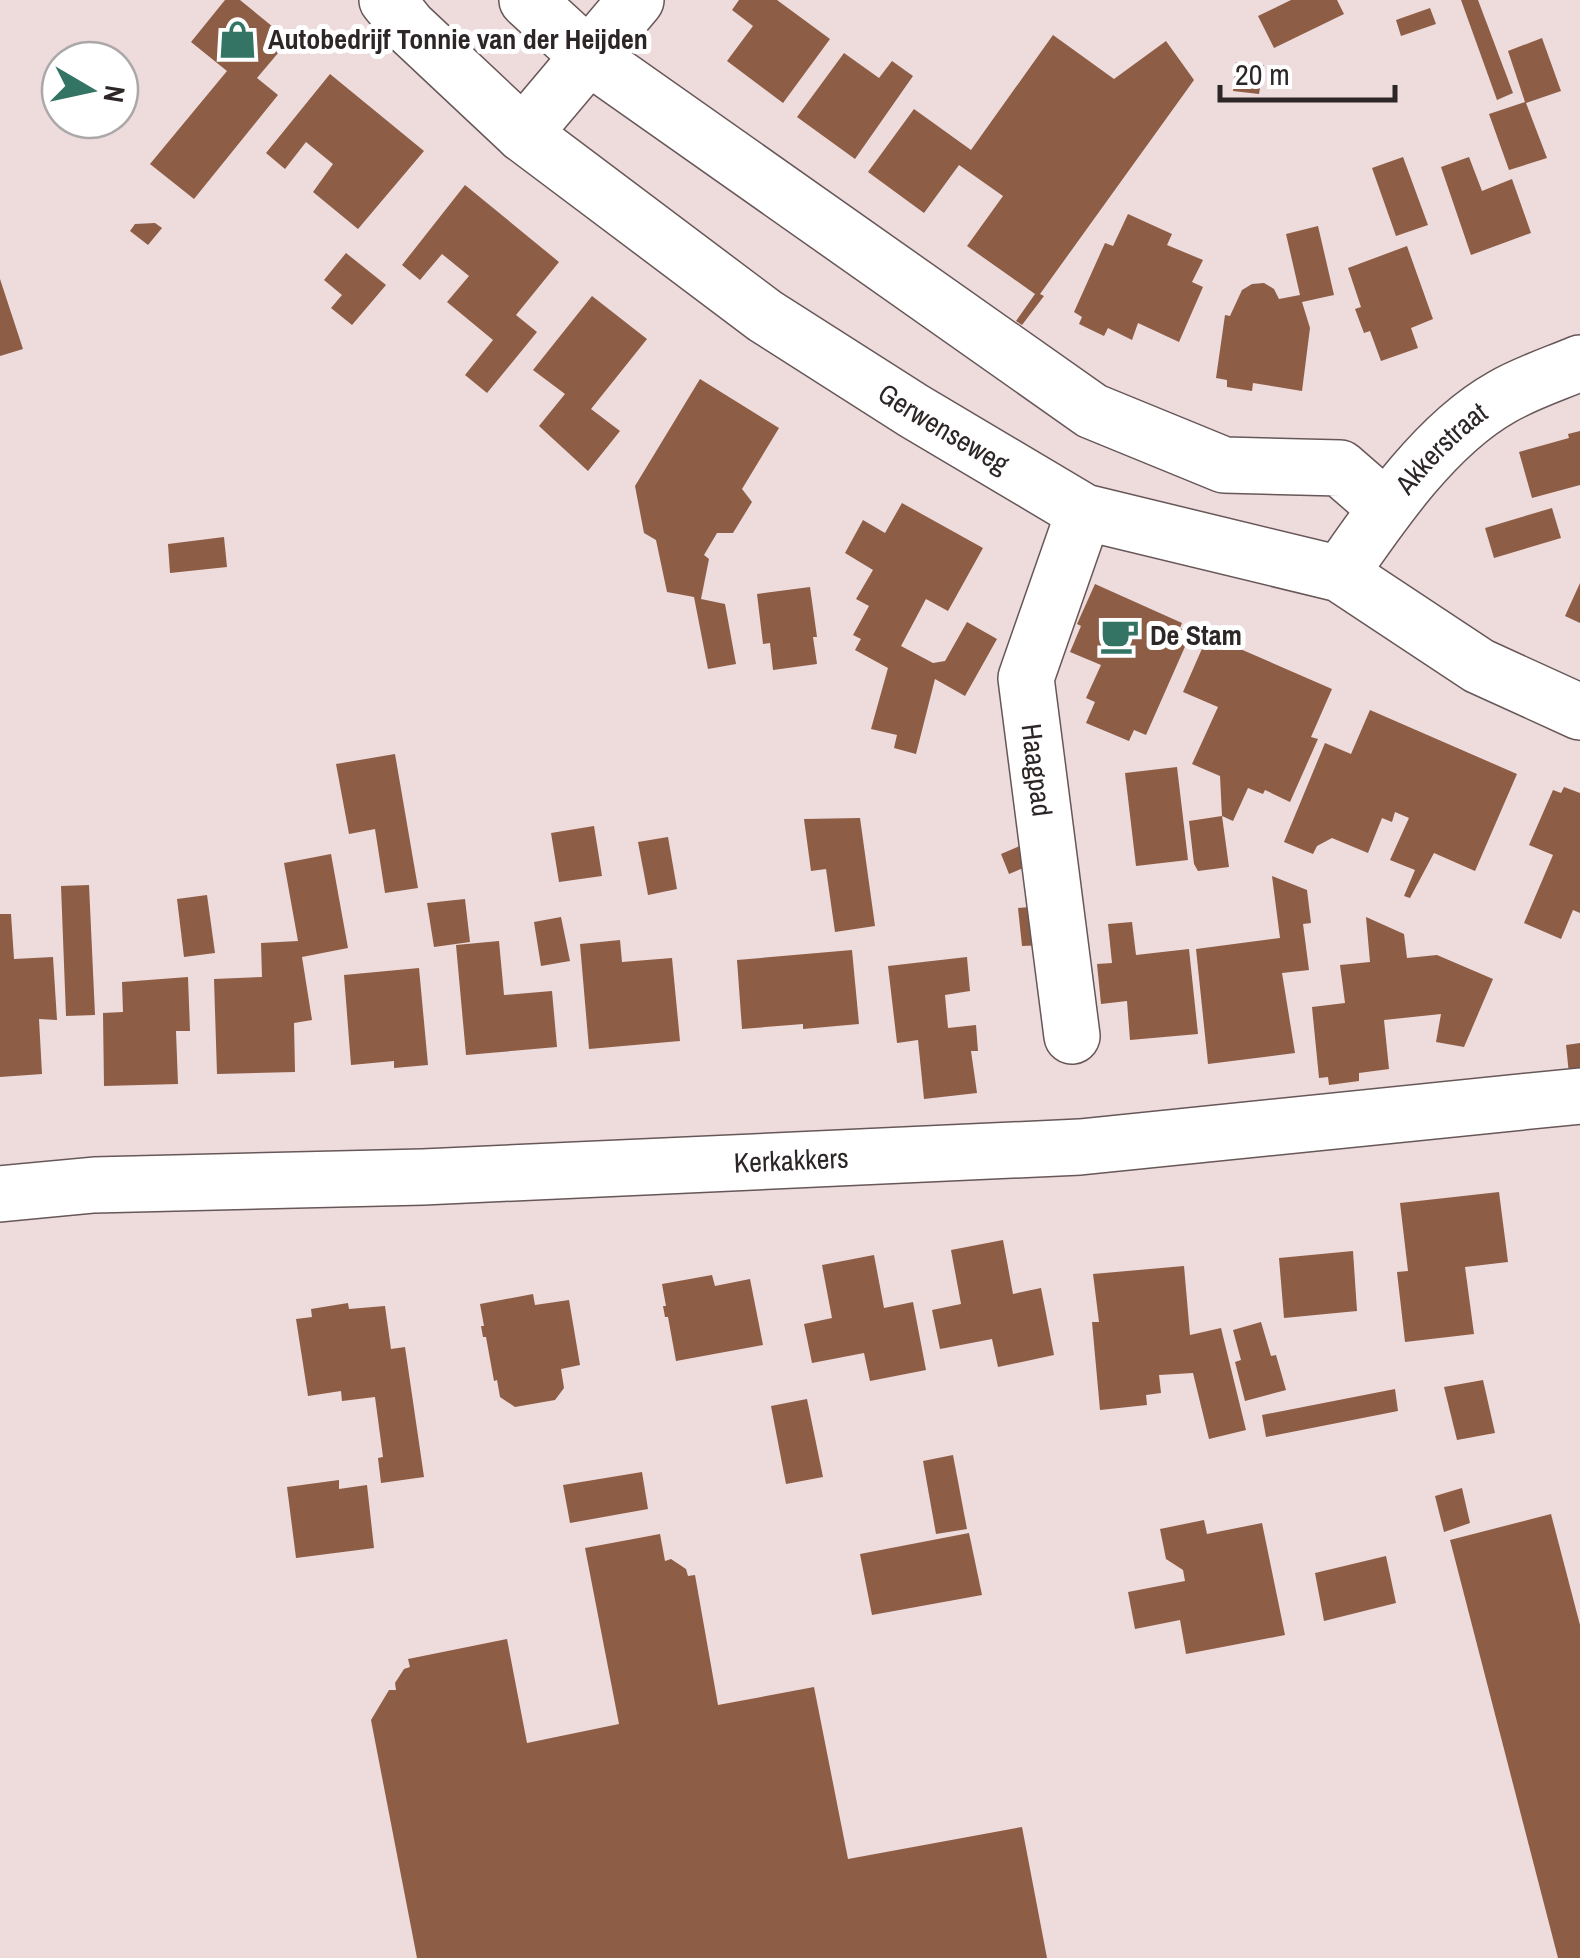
<svg xmlns="http://www.w3.org/2000/svg" width="1580" height="1958" viewBox="0 0 1580 1958" font-family="'Archivo Narrow',sans-serif">
<style>
.building{fill:#8d5d45}
.lines{fill:none;stroke-linecap:round;stroke-linejoin:round}
.minor-casing{stroke:#675758;stroke-width:58}
.tertiary-casing{stroke:#675758;stroke-width:58}
.minor{stroke:#fff;stroke-width:55}
.tertiary{stroke:#fff;stroke-width:55}
.labels{text-anchor:middle;dominant-baseline:central;stroke-width:10;stroke-linejoin:round;paint-order:stroke}
.poi-label{font-size:28px;font-weight:bold;fill:#2d2627;stroke:#fff;text-anchor:start}
.street-label{font-size:28px;fill:#2d2627;stroke:#fff}
</style>
<rect width="100%" height="100%" fill="#eedbdc"/>
<g class="building">
<polygon points="225,0 240,0 289,40 257,78 278,95 194,199 150,164 227,71 191,42"/>
<polygon points="739,0 777,0 830,39 783,103 727,61 753,26 732,10"/>
<polygon points="1291,0 1337,0 1344,14 1274,48 1258,16"/>
<polygon points="1461,0 1478,0 1513,93 1497,100"/>
<polygon points="1430,8 1436,24 1401,36 1396,20"/>
<polygon points="1053,35 1114,79 1166,41 1194,80 1040,294 1044,296 1022,325 1016,321 1035,294 967,246 1003,196 959,165 924,213 868,172 914,109 971,150"/>
<polygon points="1542,38 1561,91 1526,103 1547,158 1509,170 1489,114 1525,102 1508,51"/>
<polygon points="844,53 879,78 892,61 913,76 855,159 797,117"/>
<polygon points="1236,62 1264,65 1259,94 1233,91"/>
<polygon points="330,74 424,151 358,229 313,192 333,164 306,142 285,169 266,153"/>
<polygon points="1403,157 1428,225 1396,236 1372,168"/>
<polygon points="1469,157 1482,191 1512,179 1531,233 1471,255 1441,167"/>
<polygon points="465,185 559,262 516,315 537,332 487,393 465,375 493,340 447,302 469,276 442,254 420,280 402,265"/>
<polygon points="1128,214 1172,234 1167,245 1203,260 1192,282 1203,287 1179,342 1138,323 1132,340 1108,328 1104,336 1079,324 1082,317 1074,312 1105,243 1113,246"/>
<polygon points="155,223 162,228 148,245 130,231 135,224"/>
<polygon points="1318,226 1334,295 1302,302 1310,328 1302,391 1253,383 1252,391 1227,387 1227,380 1216,378 1225,315 1230,316 1242,290 1252,284 1264,283 1274,289 1279,299 1300,295 1286,234"/>
<polygon points="1407,246 1433,319 1411,328 1418,348 1381,361 1370,331 1364,333 1355,309 1361,307 1348,268"/>
<polygon points="346,253 386,285 352,325 331,308 342,295 324,280"/>
<polygon points="0,279 23,349 0,356"/>
<polygon points="592,296 647,339 591,409 620,431 588,471 539,426 565,394 533,370"/>
<polygon points="700,379 779,428 742,489 752,502 733,533 717,533 704,555 709,559 701,599 725,604 736,664 708,669 694,597 667,592 656,540 644,533 635,486"/>
<polygon points="1580,431 1580,485 1532,498 1519,452 1569,438 1568,434"/>
<polygon points="902,503 983,548 948,611 926,599 901,646 933,663 945,661 967,622 997,639 965,696 935,679 916,754 894,748 897,735 871,729 888,668 855,650 861,639 853,635 869,606 856,599 873,570 845,553 863,520 885,533"/>
<polygon points="1552,508 1561,538 1494,558 1485,528"/>
<polygon points="224,537 227,567 170,573 168,544"/>
<polygon points="1580,583 1580,623 1565,616"/>
<polygon points="1095,584 1182,623 1180,628 1191,633 1146,735 1134,730 1129,741 1086,723 1095,702 1086,698 1101,665 1070,652 1081,626 1077,624"/>
<polygon points="810,587 817,637 813,637 817,664 773,670 770,643 763,644 757,594"/>
<polygon points="1208,635 1332,689 1311,737 1318,739 1290,802 1265,790 1263,794 1248,788 1233,821 1222,816 1229,867 1198,871 1194,864 1189,821 1222,816 1220,776 1192,764 1218,707 1183,692"/>
<polygon points="1370,710 1517,774 1475,871 1434,853 1410,898 1404,896 1415,870 1390,860 1409,818 1395,812 1392,822 1382,818 1368,853 1332,838 1317,846 1313,854 1284,842 1325,743 1351,754"/>
<polygon points="395,754 418,888 385,893 375,829 349,834 336,764"/>
<polygon points="1177,767 1188,860 1136,866 1125,773"/>
<polygon points="1564,787 1580,793 1580,913 1573,910 1561,939 1524,923 1553,855 1529,845 1553,790 1561,793"/>
<polygon points="860,818 875,926 835,932 826,869 811,871 804,819"/>
<polygon points="594,826 602,876 559,882 551,833"/>
<polygon points="668,837 677,889 648,895 638,842"/>
<polygon points="1029,842 1038,862 1009,874 1001,854"/>
<polygon points="331,854 348,948 302,957 312,1020 294,1023 295,1072 217,1074 214,979 262,977 261,943 298,941 284,863"/>
<polygon points="1272,876 1307,890 1311,923 1303,924 1309,970 1282,973 1295,1053 1208,1064 1196,949 1280,938"/>
<polygon points="89,885 95,1015 66,1016 61,886"/>
<polygon points="207,895 215,953 184,957 177,899"/>
<polygon points="465,899 470,942 434,947 427,903"/>
<polygon points="1042,906 1047,945 1022,946 1018,908"/>
<polygon points="0,914 11,914 14,959 53,957 57,1020 39,1019 42,1074 0,1077"/>
<polygon points="561,917 570,961 541,966 534,922"/>
<polygon points="1366,917 1404,934 1407,958 1437,955 1493,979 1464,1047 1436,1042 1441,1014 1384,1020 1389,1069 1359,1073 1359,1081 1329,1085 1328,1077 1319,1078 1312,1007 1345,1003 1340,965 1370,962"/>
<polygon points="1132,922 1136,955 1189,949 1198,1034 1130,1040 1127,1001 1101,1004 1097,964 1112,963 1108,924"/>
<polygon points="620,940 622,962 672,958 680,1041 589,1049 580,944"/>
<polygon points="499,941 504,995 552,991 557,1047 466,1055 456,945"/>
<polygon points="852,950 859,1024 803,1029 803,1024 742,1029 737,960"/>
<polygon points="967,957 970,991 945,995 948,1028 976,1025 978,1051 971,1051 977,1093 924,1099 918,1040 897,1043 888,966"/>
<polygon points="419,968 428,1065 394,1068 394,1061 351,1065 344,975"/>
<polygon points="188,977 190,1031 176,1031 178,1084 104,1086 103,1013 123,1012 122,982"/>
<polygon points="1580,1043 1580,1073 1569,1074 1566,1045"/>
<polygon points="1499,1192 1508,1262 1465,1267 1474,1334 1405,1342 1397,1272 1408,1271 1400,1203"/>
<polygon points="1003,1240 1013,1294 1041,1288 1054,1355 998,1367 992,1339 940,1349 932,1310 961,1304 951,1250"/>
<polygon points="1353,1251 1357,1311 1284,1318 1279,1258"/>
<polygon points="874,1255 884,1308 913,1302 926,1370 870,1381 864,1353 812,1363 804,1324 832,1318 822,1265"/>
<polygon points="1184,1266 1190,1335 1221,1328 1246,1430 1209,1439 1193,1373 1159,1375 1161,1393 1146,1395 1147,1405 1100,1410 1092,1322 1099,1322 1093,1274"/>
<polygon points="712,1275 715,1286 750,1279 763,1345 676,1361 668,1317 665,1317 663,1306 666,1306 662,1284"/>
<polygon points="533,1294 535,1305 569,1300 580,1365 561,1369 564,1388 555,1400 515,1407 500,1397 497,1380 494,1381 486,1337 483,1337 481,1326 484,1326 480,1304"/>
<polygon points="348,1303 349,1309 385,1306 391,1349 405,1347 424,1477 381,1483 378,1458 383,1457 375,1397 342,1401 341,1391 308,1396 296,1319 312,1317 311,1309"/>
<polygon points="1261,1322 1271,1356 1276,1355 1286,1390 1245,1401 1235,1362 1241,1360 1233,1330"/>
<polygon points="1483,1380 1495,1433 1457,1440 1444,1387"/>
<polygon points="1395,1389 1398,1411 1266,1437 1262,1415"/>
<polygon points="807,1399 823,1477 786,1484 771,1406"/>
<polygon points="953,1455 967,1529 936,1534 923,1461"/>
<polygon points="642,1472 648,1509 570,1523 563,1485"/>
<polygon points="339,1480 339,1489 367,1485 374,1548 296,1558 287,1487"/>
<polygon points="1462,1488 1470,1523 1444,1532 1435,1496"/>
<polygon points="1551,1514 1580,1625 1580,1958 1558,1958 1450,1540"/>
<polygon points="1204,1520 1207,1534 1262,1523 1285,1635 1186,1654 1180,1620 1135,1629 1128,1592 1185,1581 1183,1570 1166,1559 1160,1529"/>
<polygon points="969,1533 982,1595 872,1615 860,1554"/>
<polygon points="660,1534 665,1561 671,1559 686,1569 688,1576 695,1575 718,1705 814,1687 848,1859 1022,1827 1047,1958 417,1958 371,1720 389,1690 396,1690 395,1683 404,1669 410,1667 408,1659 507,1639 527,1743 619,1724 585,1548"/>
<polygon points="1386,1556 1396,1603 1324,1621 1315,1573"/>
</g>
<g class="lines">
<defs>
<g id="minor">
<polyline points="527,0 588,56 1092,411 1224,465 1340,468 1386,508"/>
<polyline points="523,134 636,0"/>
<path id="s1" d="M1340,574C1382,513 1436,434 1502,397C1526,383 1554,374 1580,363"/>
<polyline points="1072,1036 1026,678 1084,512"/>
<path id="s2" d="M0,1194L94,1185L423,1177L1080,1147L1580,1096"/>
</g>
<g id="tertiary">
<path id="s3" d="M387,0L409,27L523,134L765,316L914,411L1084,512L1340,574L1479,666L1580,712"/>
</g>
</defs>
<use href="#minor" class="minor-casing"/>
<use href="#tertiary" class="tertiary-casing"/>
<use href="#minor" class="minor"/>
<use href="#tertiary" class="tertiary"/>
</g>
<defs>
<symbol id="shop-bare" viewBox="-9 -9 18 18"><path d="M-5-2.5h2.3a2.7 3.5 0 0 1 5.4 0H5L5.5 6h-11ZM-1.5-2.5h3a1.5 2.3 0 0 0-3 0Z" fill="#337464" stroke="#fff" stroke-width="2.5" paint-order="stroke"/></symbol>
<symbol id="cafe-bare" viewBox="-9 -9 18 18"><path d="M-5.5-4.5H6V0H3Q3 3.5 0 3.5H-2.5Q-5.5 3.5-5.5 0ZM3-3.2v2h1.7v-2ZM-6 4.5H4V6H-6Z" fill="#337464" stroke="#fff" stroke-width="2.5" paint-order="stroke"/></symbol>
</defs>
<g fill-rule="evenodd">
<use href="#shop-bare" x="210" y="12" width="55" height="55"/>
<use href="#cafe-bare" x="1092" y="608" width="55" height="55"/>
</g>
<g class="labels">
<g class="poi-label">
<text x="268" y="39">Autobedrijf Tonnie van der Heijden</text>
<text x="1150" y="635">De Stam</text>
</g>
<g class="street-label">
<text stroke="none"><textPath href="#s3" startOffset="705">Gerwenseweg</textPath></text>
<text stroke="none"><textPath href="#s1" startOffset="162">Akkerstraat</textPath></text>
<text transform="translate(1037 770) rotate(83)">Haagpad</text>
<text stroke="none"><textPath href="#s2" startOffset="792">Kerkakkers</textPath></text>
</g>
</g>
<g transform="translate(90 90) rotate(99)"><circle r="48" fill="#ffffff" stroke="#aba8a9" stroke-width="2.5"/>
<path d="M0-8L18 38L0 25L-18 38Z" fill="#337464"/>
<text y="-15" font-size="28" font-weight="bold" text-anchor="middle" fill="#2d2627">N</text>
</g>
<path d="M1220 85v15h175v-15" fill="none" stroke="#2d2627" stroke-width="5"/>
<text x="1235" y="85" font-size="30" fill="#2d2627" stroke="#ffffff" stroke-width="8" paint-order="stroke">20 m</text>
</svg>
